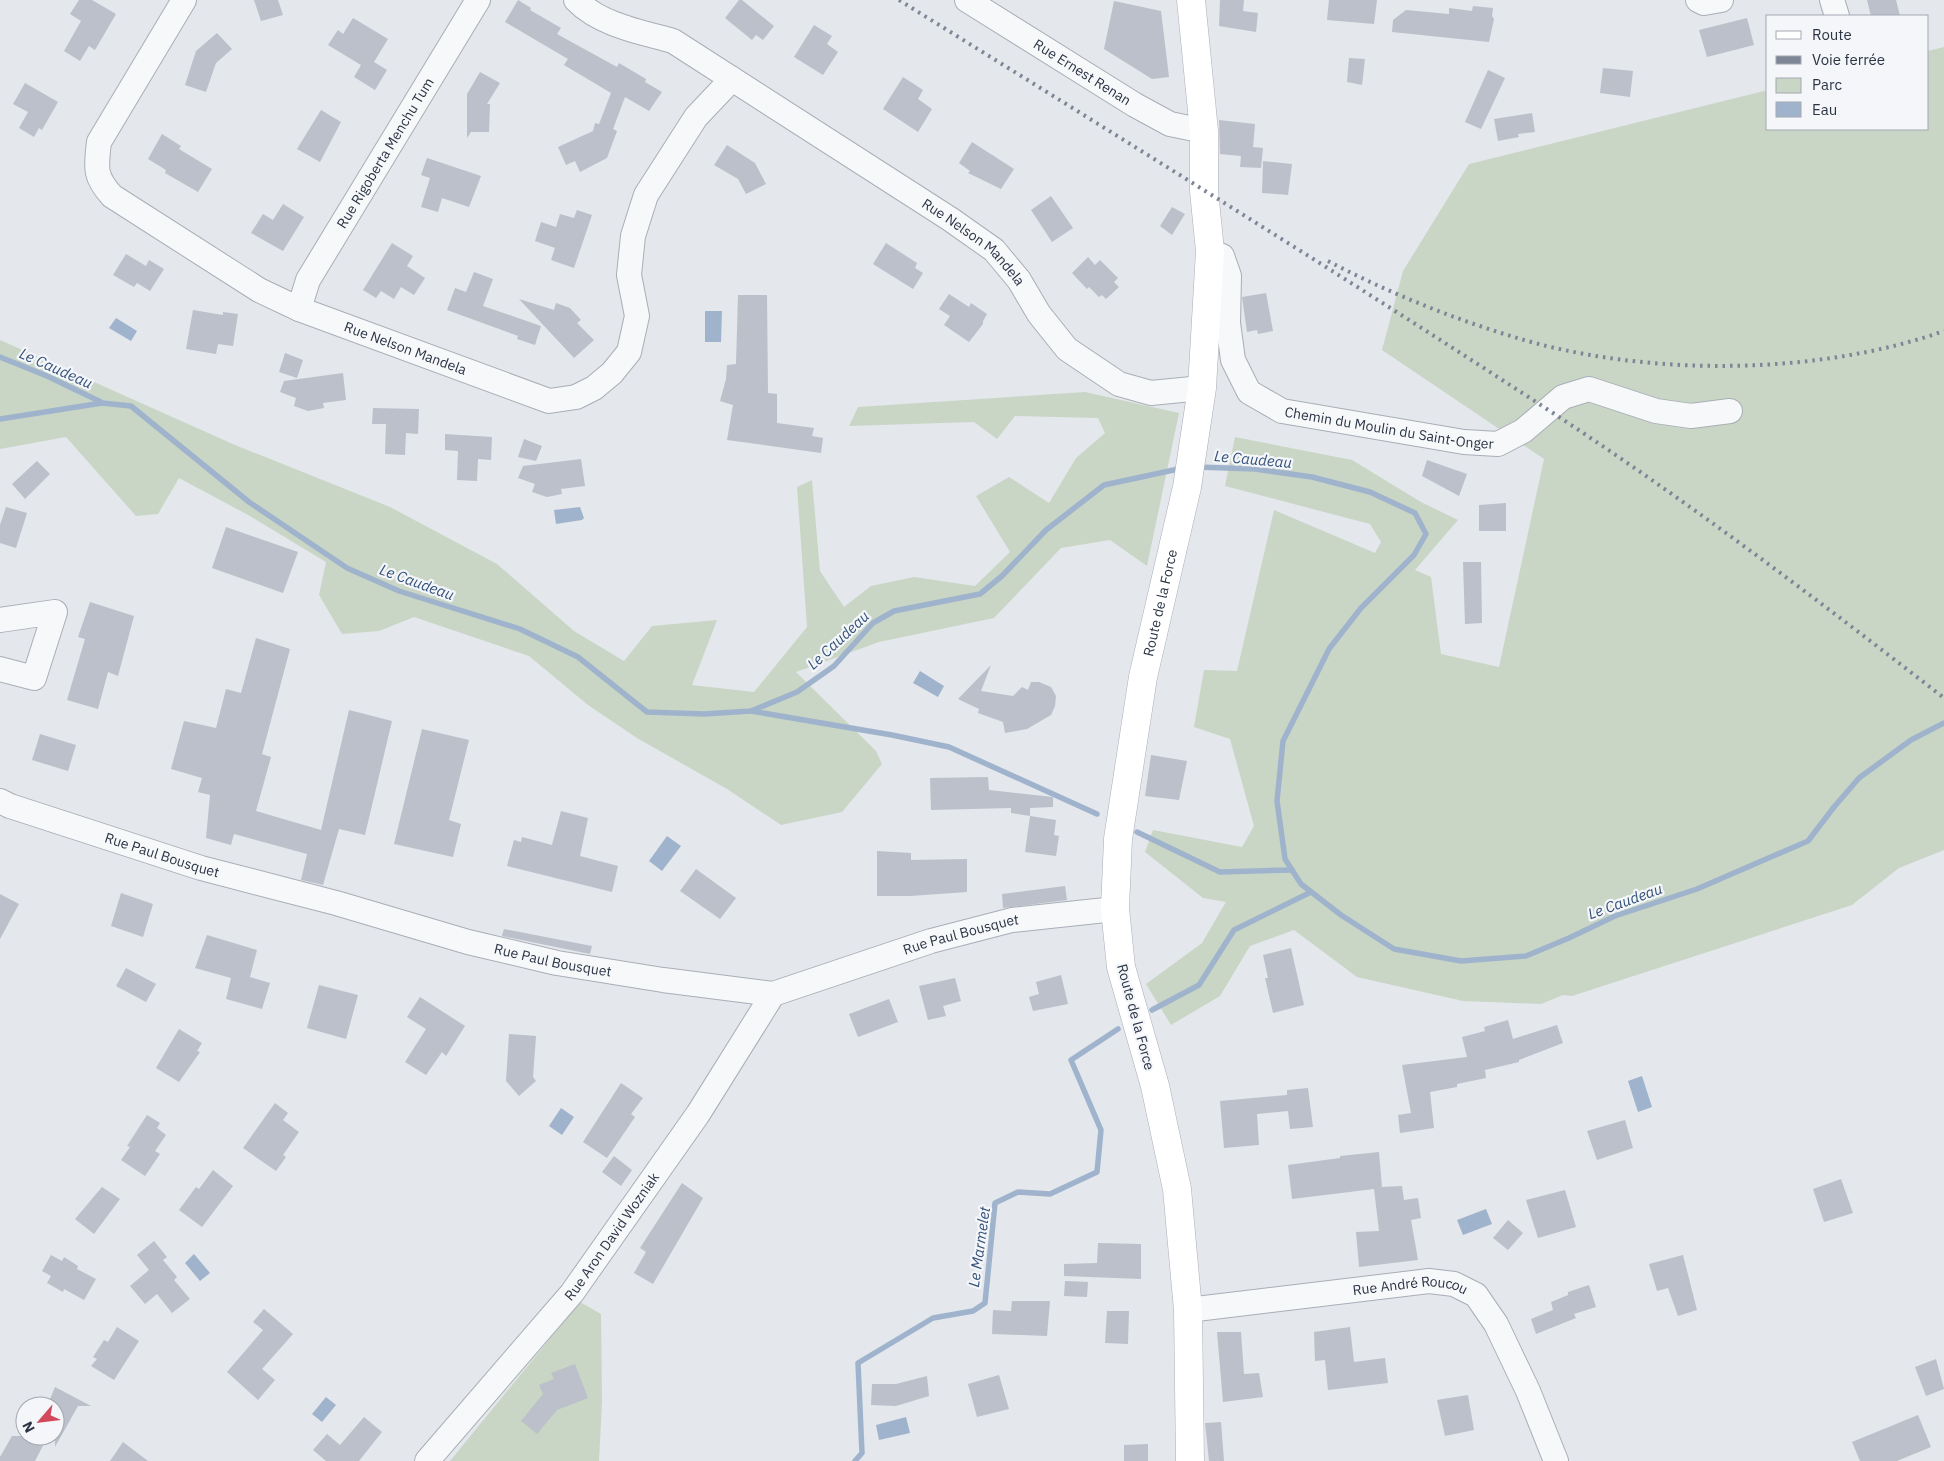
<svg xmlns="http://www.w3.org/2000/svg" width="1944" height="1461" viewBox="0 0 1944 1461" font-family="'IBM Plex Sans',sans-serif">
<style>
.green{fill:#c9d6c5}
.water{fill:#9fb4cc}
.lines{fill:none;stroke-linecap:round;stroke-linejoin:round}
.stream{stroke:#9fb4cc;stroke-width:5.5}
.building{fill:#bbc0ca}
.street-casing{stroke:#a9aeb7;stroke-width:26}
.secondary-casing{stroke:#a9aeb7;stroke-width:29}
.street{stroke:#f7f8fa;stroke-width:24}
.secondary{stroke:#fff;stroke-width:28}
.rail{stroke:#7d8696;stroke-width:4;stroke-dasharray:2.5 5;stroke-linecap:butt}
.labels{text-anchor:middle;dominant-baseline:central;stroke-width:4.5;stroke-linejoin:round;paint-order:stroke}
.street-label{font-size:14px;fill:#2b3445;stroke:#f4f6f9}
.water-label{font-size:15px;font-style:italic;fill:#34527a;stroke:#f4f6f9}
</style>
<rect width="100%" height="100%" fill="#e4e7ec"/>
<g class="green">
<polygon points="1944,47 1944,850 1899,868 1852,905 1572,996 1563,995 1541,1004 1463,1001 1357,977 1294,930 1250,946 1220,996 1171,1025 1146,984 1202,943 1226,902 1203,898 1145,852 1153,830 1242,847 1254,826 1230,739 1194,727 1204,670 1237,671 1274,510 1375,553 1381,542 1370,524 1225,486 1235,437 1352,460 1421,502 1458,520 1415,570 1431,577 1441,654 1499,667 1544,459 1382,350 1403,271 1469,164 1768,90 1768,129 1928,129 1928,51"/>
<polygon points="0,340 235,445 390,507 497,564 574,631 624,661 652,626 717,620 692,685 754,692 807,627 797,487 812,480 820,571 844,607 871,586 914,577 975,586 1010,552 976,496 1009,477 1049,503 1076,458 1105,433 1098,418 1015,416 997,439 974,422 849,426 858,407 1085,392 1179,413 1147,566 1110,540 1061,548 994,618 879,642 796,672 876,751 882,764 842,812 781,825 727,789 637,738 588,705 529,656 414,617 379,631 342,634 319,595 326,562 250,516 179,478 158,514 136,516 66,437 0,449"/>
<polygon points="580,1302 601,1314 602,1401 599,1461 450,1461"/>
</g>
<g class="water">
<polygon points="705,311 722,311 721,342 705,342"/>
<polygon points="116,318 137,331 131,341 109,328"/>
<polygon points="580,507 584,518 582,520 556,524 554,510"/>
<polygon points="920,671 944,686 938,697 913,683"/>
<polygon points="667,836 681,846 662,871 649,861"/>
<polygon points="1642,1076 1652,1107 1638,1112 1628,1081"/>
<polygon points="561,1108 574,1117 562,1135 549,1126"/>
<polygon points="1486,1209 1492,1224 1463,1235 1457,1220"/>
<polygon points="194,1254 210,1273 200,1281 185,1263"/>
<polygon points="326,1397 336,1405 322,1422 312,1414"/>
<polygon points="906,1417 910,1433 879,1440 876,1425"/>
</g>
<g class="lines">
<g class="stream">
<polyline points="0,357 47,376 101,402"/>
<polyline points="0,419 102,403 131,406 249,502 347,568 399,591 520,629 578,657 647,712 704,714 751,711 797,692 834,666 873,623 894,611 980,594 1002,576 1046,530 1104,485 1183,468"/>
<polyline points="1197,467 1255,469 1312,477 1370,492 1415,513 1426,534 1414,555 1361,608 1329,649 1283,741 1277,801 1285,859 1301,884 1341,915 1394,949 1461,961 1526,956 1569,938 1615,916 1697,889 1808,841 1834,807 1859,778 1911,740 1944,723"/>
<polyline points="751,711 892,735 949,747 1097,814"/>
<polyline points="1137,832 1220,872 1292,870"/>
<polyline points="1152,1010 1199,985 1234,930 1311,892"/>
<polyline points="855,1461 862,1453 858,1363 933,1318 973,1311 985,1303 995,1203 1018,1192 1050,1194 1097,1172 1101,1130 1071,1060 1118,1029"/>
</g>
</g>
<g class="building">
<polygon points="79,0 92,0 116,14 95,50 89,46 80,61 64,51 81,21 70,14"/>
<polygon points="254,0 278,0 283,15 261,21"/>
<polygon points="518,0 531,8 530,10 561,28 557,34 617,67 619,63 646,79 645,82 662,92 649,111 625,97 613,129 617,131 607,158 580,172 575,161 566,165 558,147 593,131 595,123 599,124 611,93 564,65 568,59 505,22"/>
<polygon points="739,0 742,0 774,26 763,40 756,35 752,40 725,18"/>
<polygon points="1220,0 1244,0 1243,11 1258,13 1256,32 1219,26"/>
<polygon points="1329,0 1377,0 1374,24 1327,20"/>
<polygon points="1867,0 1896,0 1900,16 1871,16"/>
<polygon points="1114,1 1161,11 1169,77 1152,79 1104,49"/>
<polygon points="1473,6 1493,8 1492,16 1494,19 1489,42 1392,32 1393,20 1406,10 1449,14 1449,8 1472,11"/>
<polygon points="353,18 388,39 374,62 387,70 375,90 354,77 361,65 328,45 338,30 343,34"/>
<polygon points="1747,18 1754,45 1707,57 1699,30"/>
<polygon points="814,25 832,36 827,44 838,52 823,75 794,57"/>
<polygon points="217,33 232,49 216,63 206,92 185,85 196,51"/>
<polygon points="1349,58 1365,59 1362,85 1347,82"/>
<polygon points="1603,68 1633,71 1630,97 1600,93"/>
<polygon points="1488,70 1505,78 1481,129 1465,122"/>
<polygon points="480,72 500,83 487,104 490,104 489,132 471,132 467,138 467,94"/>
<polygon points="903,77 923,90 918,99 932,109 918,132 883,109"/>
<polygon points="25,83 58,102 42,130 39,128 34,137 19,128 28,112 13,104"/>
<polygon points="321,110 341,122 320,162 297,149"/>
<polygon points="1532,113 1535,132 1518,134 1519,137 1498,141 1494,119"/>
<polygon points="1219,120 1255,124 1253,147 1263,148 1261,168 1240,167 1241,156 1220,154"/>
<polygon points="162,134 181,146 179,149 212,169 198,192 165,173 166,170 148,159"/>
<polygon points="972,142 1014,169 1001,189 968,173 970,171 959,163"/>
<polygon points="727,145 755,163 766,184 746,194 738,179 714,165"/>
<polygon points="427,158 481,176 469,207 442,198 438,212 421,207 430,178 421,175"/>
<polygon points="1263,161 1292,164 1288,195 1262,193"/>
<polygon points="1051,196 1073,228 1052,242 1031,210"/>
<polygon points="283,204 304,217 283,251 251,233 263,214 273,220"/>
<polygon points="1172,207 1185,214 1172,235 1160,226"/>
<polygon points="577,210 592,215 574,268 551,260 555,248 535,241 541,222 556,227 560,214 574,218"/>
<polygon points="392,243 413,256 407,266 425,278 414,295 401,287 394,299 381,291 376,298 363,290"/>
<polygon points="886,243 917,263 915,268 923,273 913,289 873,264"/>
<polygon points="126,254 146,266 149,260 164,269 150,291 137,283 134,287 113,275"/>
<polygon points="1088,257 1095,265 1100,260 1118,278 1114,282 1119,287 1106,299 1102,295 1099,297 1089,287 1087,289 1072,273"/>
<polygon points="474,272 493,279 483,306 541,326 535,345 517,339 518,336 447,310 455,288 466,292"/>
<polygon points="1266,293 1273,331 1258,334 1257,330 1247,332 1242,297"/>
<polygon points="949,294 969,307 971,303 987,314 983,321 983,324 969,342 944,325 950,316 939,309"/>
<polygon points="738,295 767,295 768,393 777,394 777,423 814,428 812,436 823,438 821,453 727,440 733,405 720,401 726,379 727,365 736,364"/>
<polygon points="519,299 554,310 556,303 570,308 581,320 577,323 594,340 574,358"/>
<polygon points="193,310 223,315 223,312 238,314 233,346 218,344 216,354 186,349"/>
<polygon points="285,353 303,360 297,378 279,372"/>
<polygon points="343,373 346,400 323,403 324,408 308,411 294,406 296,398 280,392 284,381"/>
<polygon points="373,408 419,409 418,434 406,433 405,455 385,454 386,424 372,424"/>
<polygon points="445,434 492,437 491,460 478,459 477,481 457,480 458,451 445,450"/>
<polygon points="524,439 542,446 536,461 518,457"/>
<polygon points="581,459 585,486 561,489 562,494 547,497 532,492 535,484 518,478 523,466"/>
<polygon points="1427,460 1467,474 1459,496 1422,476"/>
<polygon points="37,461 50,474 25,499 12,484"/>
<polygon points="1506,503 1506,531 1479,531 1479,505"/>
<polygon points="6,507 27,513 16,548 0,543 0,525"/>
<polygon points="226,527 298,552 283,593 212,568"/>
<polygon points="1463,562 1481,562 1482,623 1465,624"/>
<polygon points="90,602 134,616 118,676 108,672 98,709 67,700 85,639 78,637"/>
<polygon points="256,638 290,649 262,754 271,757 256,811 321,830 349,710 392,721 365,835 339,829 323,885 301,880 307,854 234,834 231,845 206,838 210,795 198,792 202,778 171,769 184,721 216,728 226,689 241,693"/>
<polygon points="991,665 981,691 1013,696 1022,687 1028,690 1031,682 1039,682 1051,687 1056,696 1055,706 1051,715 1027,729 1005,733 1003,722 978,713 979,709 958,699"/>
<polygon points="422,729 469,740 449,820 461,824 453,857 394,844"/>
<polygon points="40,734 76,745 68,771 32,760"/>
<polygon points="1151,755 1187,761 1179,800 1145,796"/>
<polygon points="988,777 989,790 1053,797 1053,807 1030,808 1030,816 1011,813 1011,808 931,810 930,778"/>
<polygon points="561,811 588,818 580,856 618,866 612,892 507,866 514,840 521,842 522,837 552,845"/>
<polygon points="1030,816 1056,820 1054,835 1059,836 1056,856 1025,852"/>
<polygon points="877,851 911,853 911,860 967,859 967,892 910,896 877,896"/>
<polygon points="696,869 736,898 720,919 680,891"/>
<polygon points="1065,886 1067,900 1003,908 1002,894"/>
<polygon points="121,893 153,904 143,937 111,926"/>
<polygon points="0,894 19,904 0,939"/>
<polygon points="504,929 592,946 590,954 502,936"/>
<polygon points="207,935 257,950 250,977 270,983 262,1009 226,999 231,978 195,968"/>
<polygon points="1291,948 1304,1005 1273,1013 1265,978 1268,978 1263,955"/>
<polygon points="126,968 156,984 146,1002 116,986"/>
<polygon points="1061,975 1068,1004 1033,1011 1029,997 1039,994 1036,982"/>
<polygon points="955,978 961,1001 943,1006 946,1016 928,1020 919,986"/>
<polygon points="319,985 358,995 346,1039 307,1028"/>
<polygon points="420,997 465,1026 446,1056 442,1052 426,1075 405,1062 426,1029 407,1017"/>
<polygon points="889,999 898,1022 858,1037 849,1014"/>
<polygon points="1508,1020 1513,1039 1557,1025 1563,1043 1519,1060 1519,1062 1485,1070 1486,1078 1457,1084 1457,1087 1430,1092 1434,1128 1400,1133 1398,1115 1411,1113 1402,1065 1467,1057 1462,1037 1485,1031 1484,1027"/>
<polygon points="179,1029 202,1043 197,1051 200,1052 179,1082 156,1068"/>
<polygon points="509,1034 536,1036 533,1077 536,1081 519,1096 506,1081"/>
<polygon points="621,1083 643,1098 631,1114 635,1117 607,1158 583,1142"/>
<polygon points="1308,1088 1313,1127 1290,1129 1288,1111 1257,1114 1259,1145 1224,1148 1220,1101 1287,1095 1287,1090"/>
<polygon points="275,1103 288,1113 283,1120 299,1132 283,1155 286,1157 276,1171 243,1148"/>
<polygon points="147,1115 160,1123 157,1128 166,1135 155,1151 160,1154 145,1176 121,1160 130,1147 127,1146"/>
<polygon points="1625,1120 1633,1148 1597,1160 1587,1131"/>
<polygon points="1379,1152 1382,1187 1402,1186 1404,1200 1418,1198 1421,1218 1411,1220 1418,1260 1359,1267 1356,1232 1379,1231 1374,1189 1292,1199 1288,1165 1340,1158 1340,1156"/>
<polygon points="614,1156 632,1170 621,1186 602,1172"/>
<polygon points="213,1170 233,1186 202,1227 179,1210 196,1187 199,1189"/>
<polygon points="1841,1179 1853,1213 1824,1222 1813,1189"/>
<polygon points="682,1183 703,1198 653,1284 634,1273 646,1252 640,1248"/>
<polygon points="102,1187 120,1199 94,1234 75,1219"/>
<polygon points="1565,1190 1576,1227 1538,1238 1526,1200"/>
<polygon points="1508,1220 1523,1233 1508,1250 1493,1238"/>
<polygon points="154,1241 167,1257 163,1260 177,1277 174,1280 190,1299 172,1313 157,1294 145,1304 130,1286 149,1270 137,1255"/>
<polygon points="1098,1243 1141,1244 1141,1279 1064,1276 1064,1264 1097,1263"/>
<polygon points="51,1255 62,1261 64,1257 78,1266 77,1269 96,1279 84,1300 64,1289 63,1292 47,1283 51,1276 42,1271"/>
<polygon points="1683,1255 1697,1310 1678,1316 1668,1288 1657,1291 1649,1264"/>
<polygon points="1065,1281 1088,1282 1087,1297 1064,1296"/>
<polygon points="1589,1285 1596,1307 1574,1314 1576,1318 1536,1334 1531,1319 1553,1310 1551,1302 1568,1295 1568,1292"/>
<polygon points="1012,1301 1050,1301 1047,1336 992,1334 993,1310 1011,1311"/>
<polygon points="264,1309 293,1334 262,1369 275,1380 258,1400 227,1372 263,1330 253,1322"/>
<polygon points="1107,1311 1129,1311 1128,1344 1105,1343"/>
<polygon points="117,1327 139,1341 114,1380 91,1366 97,1359 93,1357 104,1340 108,1342"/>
<polygon points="1350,1327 1354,1362 1385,1358 1388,1383 1328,1390 1325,1360 1315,1361 1314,1332"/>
<polygon points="1217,1332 1241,1332 1244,1374 1259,1373 1263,1397 1223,1402"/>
<polygon points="1936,1359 1944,1389 1926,1396 1915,1367"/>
<polygon points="575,1364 588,1398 557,1410 537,1434 521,1421 543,1394 539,1385 554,1379 551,1373"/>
<polygon points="999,1375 1009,1409 977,1417 968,1384"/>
<polygon points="927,1376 929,1396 896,1406 871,1405 872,1384 896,1384"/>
<polygon points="55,1387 91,1406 78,1406 55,1447 55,1406 47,1406"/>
<polygon points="1468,1395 1474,1430 1445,1436 1437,1400"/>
<polygon points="1918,1415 1931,1447 1897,1461 1860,1461 1852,1442"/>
<polygon points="364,1417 382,1432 359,1461 326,1461 313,1450 327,1434 340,1445"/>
<polygon points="1221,1422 1224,1461 1209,1461 1205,1423"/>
<polygon points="12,1436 48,1436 35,1461 0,1461 0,1457"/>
<polygon points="123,1442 148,1461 110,1461"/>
<polygon points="1148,1444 1148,1461 1124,1461 1124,1445"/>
</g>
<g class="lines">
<defs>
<g id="street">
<path id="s1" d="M184,0L99,142C96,168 94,176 112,196L259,290L299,309L549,401L576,397L594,388L612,373L629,352L637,316L629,275L633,236L646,195L696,117L732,79"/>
<path id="s2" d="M576,0C600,25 641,32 673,41L950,219L994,250L1019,280L1039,314L1067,349L1119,384L1151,393L1202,388"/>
<path id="s3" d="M967,0L1135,105L1170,124L1204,131"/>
<polyline points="1698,0 1704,3 1721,0"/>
<polyline points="1832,0 1837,16"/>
<path id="s4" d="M1210,251L1222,256L1229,276L1228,323L1233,360L1249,392L1282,411L1464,442L1498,444L1523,431L1563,397L1589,389L1656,411L1691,416L1730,411"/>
<path id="s5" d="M299,309L308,280L478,0"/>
<polyline points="0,620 55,612 34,678 0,669"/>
<path id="s6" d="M0,801L10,806L201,868L336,903L468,942L557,963L663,980L773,994L931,941L1012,920L1115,909"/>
<path id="s7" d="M1188,1310L1429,1281L1454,1284L1476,1295L1496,1324L1528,1391L1556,1461"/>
<path id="s8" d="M427,1461L572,1293L698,1114L773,994"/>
</g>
<g id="secondary">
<path id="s9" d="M1190,1461L1188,1310L1177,1189L1155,1086L1121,967L1115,909L1118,839L1143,677L1187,487L1202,388L1210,251L1204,191V131L1191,0"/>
</g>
</defs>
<use href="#street" class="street-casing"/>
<use href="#secondary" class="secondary-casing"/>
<use href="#street" class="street"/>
<use href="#secondary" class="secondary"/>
<g class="rail">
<path d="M899,0C1119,137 1339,273 1556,415C1690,503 1818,600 1944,698"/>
<path d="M1328,261C1387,292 1451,318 1514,337C1644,377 1816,376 1944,331"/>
</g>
</g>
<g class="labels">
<g class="street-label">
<text stroke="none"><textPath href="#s3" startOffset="136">Rue Ernest Renan</textPath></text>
<text stroke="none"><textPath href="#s5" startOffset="179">Rue Rigoberta Menchu Tum</textPath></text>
<text stroke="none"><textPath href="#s2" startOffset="469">Rue Nelson Mandela</textPath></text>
<text stroke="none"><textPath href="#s1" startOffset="556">Rue Nelson Mandela</textPath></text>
<text stroke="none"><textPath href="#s4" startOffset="301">Chemin du Moulin du Saint-Onger</textPath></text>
<text stroke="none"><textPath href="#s9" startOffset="870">Route de la Force</textPath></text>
<text stroke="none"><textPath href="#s6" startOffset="171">Rue Paul Bousquet</textPath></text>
<text stroke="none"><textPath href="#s6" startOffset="996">Rue Paul Bousquet</textPath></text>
<text stroke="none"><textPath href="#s6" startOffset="576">Rue Paul Bousquet</textPath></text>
<text transform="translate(1136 1017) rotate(75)">Route de la Force</text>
<text stroke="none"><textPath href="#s8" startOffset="291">Rue Aron David Wozniak</textPath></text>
<text stroke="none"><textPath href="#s7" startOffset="224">Rue André Roucou</textPath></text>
</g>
<g class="water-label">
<text transform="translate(56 368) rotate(24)">Le Caudeau</text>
<text transform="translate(1253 459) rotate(5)">Le Caudeau</text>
<text transform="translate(417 582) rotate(20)">Le Caudeau</text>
<text transform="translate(838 640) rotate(-43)">Le Caudeau</text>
<text transform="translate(1625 901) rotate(-20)">Le Caudeau</text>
<text transform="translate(979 1247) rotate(-82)">Le Marmelet</text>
</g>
</g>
<rect x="1766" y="15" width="162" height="115" fill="#f4f6f9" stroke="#a4a8b1"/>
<rect x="1776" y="31" width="25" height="8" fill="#ffffff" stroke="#a4a8b1"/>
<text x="1812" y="40" font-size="15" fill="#2b3445">Route</text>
<rect x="1776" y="56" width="25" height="8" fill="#7d8696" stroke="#a4a8b1"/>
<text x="1812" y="65" font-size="15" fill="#2b3445">Voie ferrée</text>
<rect x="1776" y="78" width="25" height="15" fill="#c9d6c5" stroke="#a4a8b1"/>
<text x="1812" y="90" font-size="15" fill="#2b3445">Parc</text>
<rect x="1776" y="102" width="25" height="15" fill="#9fb4cc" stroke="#a4a8b1"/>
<text x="1812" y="115" font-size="15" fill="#2b3445">Eau</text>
<g transform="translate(40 1421) rotate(242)"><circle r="24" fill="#f4f6f9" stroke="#a4a8b1"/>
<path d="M0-4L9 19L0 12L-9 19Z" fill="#d1495b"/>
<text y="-8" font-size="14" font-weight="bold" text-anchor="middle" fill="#2b3445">N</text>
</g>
</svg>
